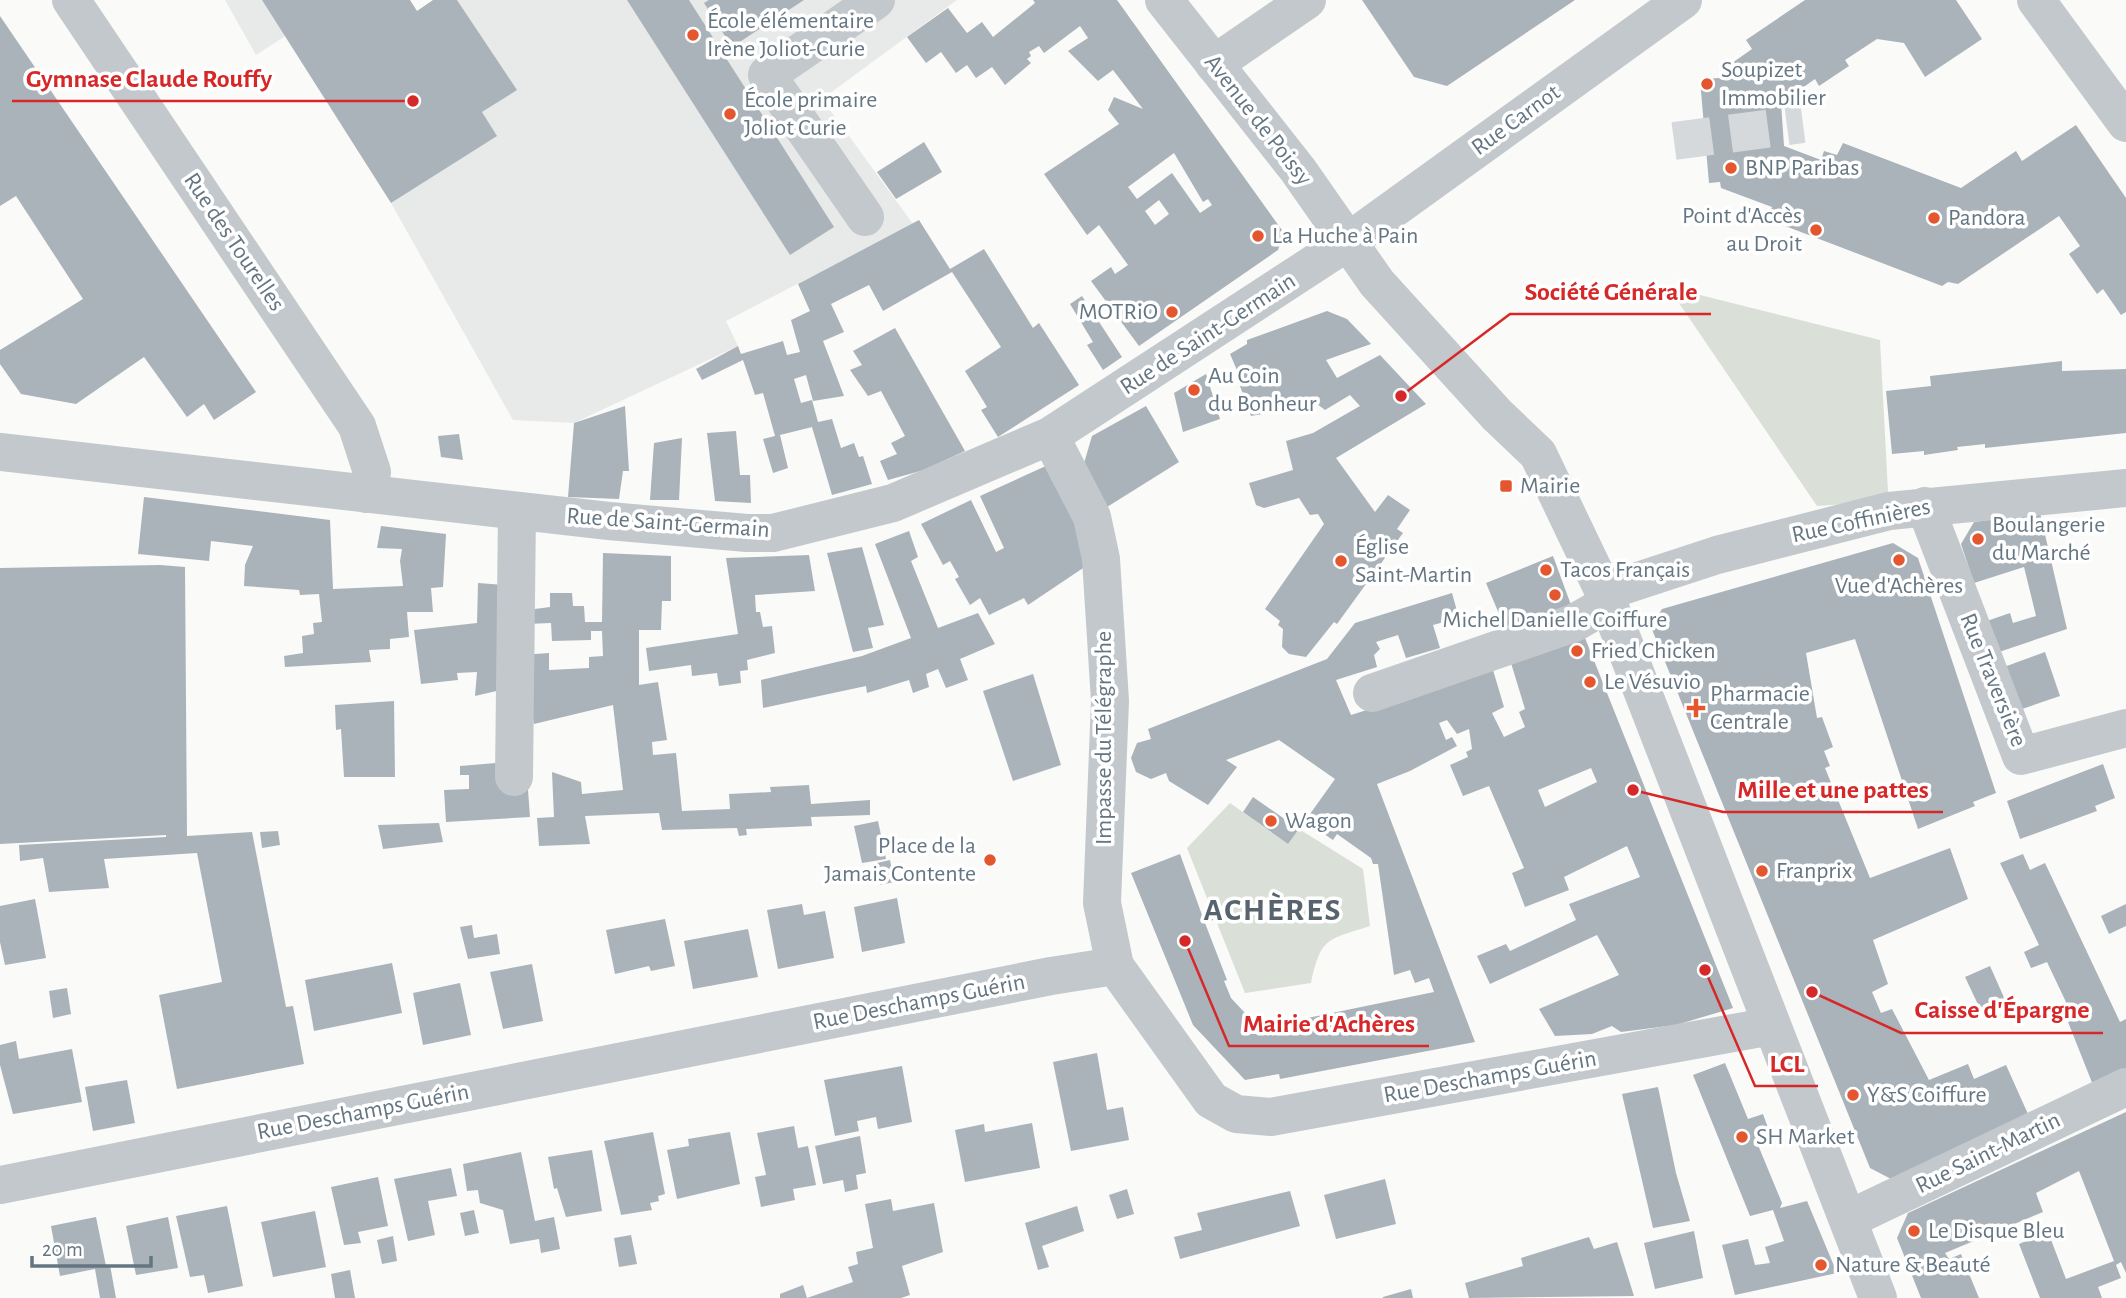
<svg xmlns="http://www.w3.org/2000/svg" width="2126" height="1298" viewBox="0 0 2126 1298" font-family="'Alegreya Sans',sans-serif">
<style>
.built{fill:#e8e9e9}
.green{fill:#dadfd7}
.building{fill:#aab3b9;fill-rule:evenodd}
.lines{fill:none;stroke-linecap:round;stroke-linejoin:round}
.minor-tunnel{stroke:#d5d9db;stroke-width:38;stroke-dasharray:38 19;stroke-linecap:butt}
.minor{stroke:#c3c8cc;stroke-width:38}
.poi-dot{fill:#e4572e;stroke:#fff;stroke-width:2.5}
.labels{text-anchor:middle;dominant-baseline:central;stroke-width:7;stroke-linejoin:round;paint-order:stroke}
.poi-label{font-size:24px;fill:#657683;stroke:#fff;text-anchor:start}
.street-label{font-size:24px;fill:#657683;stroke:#fff}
.district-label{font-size:32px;font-weight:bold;letter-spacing:2px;fill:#57646e;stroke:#fff}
.leader{fill:none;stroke:#d62828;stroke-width:2.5}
.callout-dot{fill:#d62828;stroke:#fff;stroke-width:2.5}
.callout-label{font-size:26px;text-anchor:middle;font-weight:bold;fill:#d62828;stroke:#fff;stroke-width:7;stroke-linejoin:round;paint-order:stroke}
</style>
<rect width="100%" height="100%" fill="#fafaf8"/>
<g class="built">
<polygon points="225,0 341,0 256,55"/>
<polygon points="457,0 957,0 822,99 913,224 726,321 738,346 574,423 513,420 391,203 496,136 482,112 516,90"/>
</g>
<g class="green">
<polygon points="1668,287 1880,340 1888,492 1860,503 1817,506"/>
<path d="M1230,803L1288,844L1299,829L1363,869L1370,926C1327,940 1321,937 1311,983L1245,993L1187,848Z"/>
</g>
<g class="building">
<polygon points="262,0 410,0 417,11 433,0 457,0 517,90 482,112 497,136 391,203"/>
<polygon points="627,0 689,0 834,227 790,255"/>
<polygon points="709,0 804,0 732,47 704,3"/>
<path d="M1033,0H1117L1284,233L1278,250L1139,346L1091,281L1111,267L1115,274L1128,265L1099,225L1087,235L1044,174L1119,124L1108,110L1114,97L1143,109L1113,70L1098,81L1068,51L1088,38L1080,26L1044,53L1039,46L1029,52L1031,56L1027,59L1031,63L1005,85L992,67L976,78L967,65L956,73L941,52L926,63L907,37L948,8L967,33L982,22L993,37L1035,3ZM1174,153L1203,202L1208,199L1212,205L1200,213L1172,173L1137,199L1128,187ZM1159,200L1169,214L1155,225L1145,211Z"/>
<polygon points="1362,0 1575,0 1447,86 1414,77"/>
<polygon points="1805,0 1956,0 1982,39 1925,77 1904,43 1877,39 1845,60 1849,66 1819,86 1815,79 1781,103 1784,146 1821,160 1824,151 1837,155 1843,143 1961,188 2016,151 2022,161 2076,125 2126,198 2126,312 2121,315 2103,289 2097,294 2069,254 2080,246 2059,216 1958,284 1948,282 1942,286 1767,219 1772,207 1721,188 1720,182 1709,183 1700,80 1726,77 1725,68 1752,49 1746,40"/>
<polygon points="0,16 256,392 214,420 204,404 187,417 144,357 76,404 21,394 0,364 0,350 83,299 16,196 0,206"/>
<polygon points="924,142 942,172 896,199 877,172"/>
<polygon points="919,220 950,269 984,249 1033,328 1039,323 1079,385 998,437 981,410 987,407 965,371 1001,347 952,272 883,311 869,285 831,304 844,332 823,341 844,396 813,401 806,375 794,379 801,403 812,400 818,422 832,419 841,448 854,443 859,457 863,456 872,484 832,495 812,427 780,435 788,468 773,473 763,439 775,436 763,393 755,395 743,360 702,380 696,369 738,346 741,354 783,341 787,355 800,352 791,320 810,311 798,284"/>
<polygon points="1082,296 1122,357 1103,370 1087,345 1093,342 1070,304"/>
<polygon points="1327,311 1347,319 1371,344 1326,360 1337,378 1380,355 1426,404 1336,458 1375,512 1388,495 1410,510 1397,529 1403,533 1337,624 1334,622 1306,657 1289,654 1282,647 1283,629 1278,625 1280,621 1265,609 1324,524 1318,514 1310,515 1299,498 1264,508 1256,505 1249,483 1293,470 1286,441 1313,433 1360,406 1350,395 1325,410 1309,398 1284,410 1251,416 1240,386 1243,384 1230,354 1247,344 1247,340"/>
<polygon points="895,328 965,451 924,470 888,480 880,461 897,454 891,443 905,436 881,391 868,396 850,370 862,365 853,351"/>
<polygon points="2062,361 2062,371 2126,369 2126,433 1985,448 1985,444 1957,447 1958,450 1924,455 1924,451 1892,454 1886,391 1931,386 1930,376"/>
<polygon points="1206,374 1220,419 1183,432 1174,393"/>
<polygon points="625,406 629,471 623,471 619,499 568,497 574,423"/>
<polygon points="1146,406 1179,462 1107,507 1082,470 1092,436"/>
<polygon points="736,431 740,475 750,475 751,503 715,501 707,433"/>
<polygon points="459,434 463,460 441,457 438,436"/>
<polygon points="682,438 679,500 650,500 654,443"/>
<polygon points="1048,465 1095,560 1028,605 1024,598 989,615 980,598 970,605 955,579 959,577 950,561 943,565 921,524 971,500 996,552 1004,548 980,496"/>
<polygon points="144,497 330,520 333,589 403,586 400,561 402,549 377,548 381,526 446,534 443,587 431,588 433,612 407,612 409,637 390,639 390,649 369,650 371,662 285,667 284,656 303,653 302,636 314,634 313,623 322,622 319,594 300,595 299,590 244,586 245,565 253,546 211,541 209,561 138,554"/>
<polygon points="2040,513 2067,629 1999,652 1987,621 2010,613 2013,623 2036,616 2024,567 1974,583 1961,544 1974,522"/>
<polygon points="909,531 918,557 911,561 938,628 978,613 995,644 960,659 968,680 946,688 938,669 926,674 929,687 913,693 909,680 867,693 866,686 763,708 761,680 862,656 911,638 875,544"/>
<polygon points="1893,543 1918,558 1996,793 1973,802 1975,806 1918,829 1855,639 1806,653 1817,718 1822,717 1833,747 1824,751 1830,766 1825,768 1870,878 1950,848 1968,899 1873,940 1888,984 1872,992 1881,1013 1892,1009 1929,1080 1968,1064 1974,1079 2006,1065 2028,1114 1893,1180 1870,1168 1651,627 1662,609"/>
<polygon points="862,547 884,625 868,628 873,648 853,652 827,553"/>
<polygon points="603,553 671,556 671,601 662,601 661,630 639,630 639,685 658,682 667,740 652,742 653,755 676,753 682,811 730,809 729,794 771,792 770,787 809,785 811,804 870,800 870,815 811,817 812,826 746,829 747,835 739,836 737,828 662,830 659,813 585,816 590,844 539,846 537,818 554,817 552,772 581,782 582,794 623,790 613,705 534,724 521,655 549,653 549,670 589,668 589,657 603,656 602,631 591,631 591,640 552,641 551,623 527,624 527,610 550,607 550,593 572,593 573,606 584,606 585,622 602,622"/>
<polygon points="809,555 815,591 755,595 756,612 760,612 763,627 772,626 775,653 747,660 748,670 740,671 741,683 719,686 717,673 692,676 691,665 649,671 646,648 738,634 726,558"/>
<polygon points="1553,556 1571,605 1505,628 1486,583"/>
<polygon points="160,565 185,567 187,836 252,832 286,1007 293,1006 304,1064 177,1089 159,995 222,982 197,853 104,859 109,888 49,892 43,858 20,861 19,845 166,837 166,835 0,844 0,568"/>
<polygon points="478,583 504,585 505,689 475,696 477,672 457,673 458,680 421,684 414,630 477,623"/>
<path d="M1452,593L1459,618L1433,625L1440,648L1406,658L1398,635L1376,642L1380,649L1374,655L1377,667L1336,680L1351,715L1493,670L1504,707L1492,713L1504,737L1525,727L1519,712L1525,709L1511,663L1583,633L1733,1008L1676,1025L1621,1032L1612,1026L1592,1034L1555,1036L1539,1009L1619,975L1597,935L1490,984L1477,956L1506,944L1510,951L1576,920L1569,904L1640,877L1627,846L1564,877L1569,890L1525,907L1512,873L1524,868L1489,786L1463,796L1450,765L1468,757L1466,752L1472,749L1469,729L1457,734L1447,720L1439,723L1446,740L1452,737L1457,746L1410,771L1377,784L1475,1042L1280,1079L1279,1074L1245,1080L1193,1025L1131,873L1180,854L1202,915L1210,912L1213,920L1205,923L1227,980L1224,981L1231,998L1259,1028L1434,992L1429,978L1415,983L1410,970L1394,975L1378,864H1373L1371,858L1337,834L1333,840L1305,821L1335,779L1279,740L1226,760L1237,767L1208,805L1169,781L1166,773L1151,779L1136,772L1131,758L1137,743L1151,739L1148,729L1327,659L1355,623ZM1591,768L1597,782L1545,807L1538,790Z"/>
<polygon points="2045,652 2060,696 2019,710 2004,667"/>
<polygon points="1033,674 1061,765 1013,781 983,691"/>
<polygon points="394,701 395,777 344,777 341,729 336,730 335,705"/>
<polygon points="508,762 509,791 528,790 530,817 446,822 444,790 469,789 469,775 460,775 460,766"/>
<polygon points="2103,764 2115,798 2095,806 2097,811 2020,839 2007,801"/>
<polygon points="1253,797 1299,829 1288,844 1243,812"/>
<polygon points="878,821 886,859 862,863 854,826"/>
<polygon points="439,823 443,842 383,849 378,825"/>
<polygon points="278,831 280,845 262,848 260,832"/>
<polygon points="2023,854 2030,870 2045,863 2120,1022 2126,1019 2126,1070 2093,1085 2068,1022 2074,1019 2047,962 2031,968 2024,952 2039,945 2000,863"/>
<polygon points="890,860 894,882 880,885 877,863"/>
<polygon points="897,898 905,943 862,952 854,907"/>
<polygon points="35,899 46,958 5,965 0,942 0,906"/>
<polygon points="802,904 804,915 825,911 834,958 778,969 767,910"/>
<polygon points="2126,904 2126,926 2109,934 2101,916"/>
<polygon points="665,919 675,966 651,971 649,966 615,974 606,930"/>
<polygon points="472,925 474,938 497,934 500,954 468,959 460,927"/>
<polygon points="748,929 758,977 693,989 684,941"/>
<polygon points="392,963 402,1013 314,1031 305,980"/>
<polygon points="532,964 543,1021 503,1029 490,972"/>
<polygon points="1990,966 2006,1002 1982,1013 1965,977"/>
<polygon points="460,983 471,1035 423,1045 413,993"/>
<polygon points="67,988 71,1014 53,1018 49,991"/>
<polygon points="16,1041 19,1059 72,1049 82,1102 13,1114 0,1065 0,1045"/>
<polygon points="1097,1053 1107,1110 1123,1107 1129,1140 1071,1151 1053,1062"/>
<polygon points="1725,1063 1748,1119 1763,1114 1772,1139 1758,1145 1782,1203 1780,1208 1807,1201 1837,1273 1735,1295 1722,1245 1748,1239 1755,1265 1770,1263 1765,1247 1784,1241 1773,1210 1750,1216 1693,1075"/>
<polygon points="902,1066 912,1122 878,1129 876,1117 857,1121 859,1131 835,1136 824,1080"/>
<polygon points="127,1080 135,1123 93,1131 85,1087"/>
<polygon points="1658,1087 1676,1173 1690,1221 1653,1228 1622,1094"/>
<polygon points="2126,1112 2126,1273 2121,1262 2116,1265 2121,1278 2098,1287 2102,1298 2040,1298 2019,1244 2048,1232 2066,1279 2114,1261 2079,1171 2036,1193 2043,1212 1945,1253 1949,1259 1961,1254 1979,1298 1921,1298 1897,1238 1908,1213"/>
<polygon points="1032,1123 1040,1168 965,1182 955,1130 984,1124 985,1132"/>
<polygon points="794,1126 798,1148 808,1146 816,1185 793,1189 795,1200 761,1207 755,1177 766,1175 757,1133"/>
<polygon points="653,1132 665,1194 658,1196 659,1201 650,1203 652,1210 621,1215 604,1141"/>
<polygon points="730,1132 740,1184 677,1199 667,1150 689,1146 688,1139"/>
<polygon points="860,1136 866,1173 856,1175 858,1189 845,1192 843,1180 823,1184 815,1146"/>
<polygon points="592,1150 602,1211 566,1217 557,1188 554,1189 548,1157"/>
<polygon points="521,1152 535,1221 554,1217 560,1249 541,1253 539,1239 510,1244 503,1210 480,1203 478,1190 467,1191 463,1164"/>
<polygon points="451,1168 457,1196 428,1201 435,1235 408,1241 394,1179"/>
<polygon points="378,1177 388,1226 358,1232 361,1243 344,1245 331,1187"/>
<polygon points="1385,1179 1396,1224 1336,1239 1324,1195"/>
<polygon points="1127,1189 1134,1214 1117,1219 1109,1195"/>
<polygon points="1290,1191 1300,1226 1180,1259 1174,1237 1202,1230 1197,1213"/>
<polygon points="891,1199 893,1211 934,1203 943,1252 902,1266 910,1295 901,1298 780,1298 780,1294 803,1285 807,1298 853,1282 848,1267 858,1264 856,1252 873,1248 865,1204"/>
<polygon points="227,1206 243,1286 208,1293 204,1275 190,1277 176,1216"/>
<polygon points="1077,1206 1084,1231 1042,1246 1049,1267 1038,1270 1025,1223"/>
<polygon points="474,1210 479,1233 465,1236 460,1213"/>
<polygon points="315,1211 326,1267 273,1277 261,1222"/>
<polygon points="96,1217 106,1266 110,1265 116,1298 100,1298 95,1269 60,1276 51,1226"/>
<polygon points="168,1217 178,1268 136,1275 126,1226"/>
<polygon points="1694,1231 1703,1278 1655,1289 1644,1243"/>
<polygon points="631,1235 637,1264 619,1267 614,1238"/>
<polygon points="393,1236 397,1261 382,1264 377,1240"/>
<polygon points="1589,1237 1594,1249 1617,1242 1634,1296 1469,1298 1465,1283 1523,1266 1521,1258"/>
<polygon points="350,1270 355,1298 335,1298 331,1274"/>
<polygon points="1411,1289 1413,1298 1383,1298 1383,1297"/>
</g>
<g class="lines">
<polyline class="minor-tunnel" points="1674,141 1803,124"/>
<g class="minor">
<polyline points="71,0 357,426 372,472 366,494"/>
<polyline points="1164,0 1298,170 1377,283 1497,415 1538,454 1604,592 1878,1298"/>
<polyline points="2036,0 2126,123"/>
<polyline points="1214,64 1307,0"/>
<polyline points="865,217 767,75 876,0"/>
<polyline points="1050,436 1092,517 1101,559 1110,701 1102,903 1115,966 1211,1100 1236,1114 1271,1117 1772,1026"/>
<polyline points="0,452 609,521 747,533 773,533 893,503 1050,436 1349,241 1683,0"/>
<polyline points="1925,506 2021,756 2126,728"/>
<polyline points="1604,592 1717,555 1889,511 2126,488"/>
<polyline points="1372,693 1574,623 1609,603"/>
<polyline points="514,777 517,511"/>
<polyline points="0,1185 1051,976 1115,966"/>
<polyline points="1849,1219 2126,1087"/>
</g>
</g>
<g class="poi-dot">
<circle cx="693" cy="35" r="7"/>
<circle cx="1707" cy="84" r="7"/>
<circle cx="730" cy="114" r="7"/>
<circle cx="1731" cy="168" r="7"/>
<circle cx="1934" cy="218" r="7"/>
<circle cx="1816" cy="230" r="7"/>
<circle cx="1258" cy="236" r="7"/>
<circle cx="1172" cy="312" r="7"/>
<circle cx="1194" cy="390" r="7"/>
<rect x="1499" y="479" width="14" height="14" rx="3.5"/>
<circle cx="1978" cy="539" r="7"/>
<circle cx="1899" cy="560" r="7"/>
<circle cx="1341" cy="561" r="7"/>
<circle cx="1546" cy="570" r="7"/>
<circle cx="1555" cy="595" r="7"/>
<circle cx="1577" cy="651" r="7"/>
<circle cx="1590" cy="682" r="7"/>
<path d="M1692.5 697.5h7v7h7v7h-7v7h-7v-7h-7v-7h7z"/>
<circle cx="1271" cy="821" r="7"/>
<circle cx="990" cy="860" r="7"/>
<circle cx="1762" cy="871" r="7"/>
<circle cx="1853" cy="1095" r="7"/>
<circle cx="1742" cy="1137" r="7"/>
<circle cx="1914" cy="1231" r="7"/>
<circle cx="1821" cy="1265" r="7"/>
</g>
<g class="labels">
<g class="poi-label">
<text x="707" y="21">École élémentaire<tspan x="707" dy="28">Irène Joliot-Curie</tspan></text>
<text x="1721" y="70">Soupizet<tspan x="1721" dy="28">Immobilier</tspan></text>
<text x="744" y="100">École primaire<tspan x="744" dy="28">Joliot Curie</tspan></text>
<text x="1745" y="168">BNP Paribas</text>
<text x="1802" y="216" text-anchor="end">Point d'Accès<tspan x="1802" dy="28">au Droit</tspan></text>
<text x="1948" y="218">Pandora</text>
<text x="1272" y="236">La Huche à Pain</text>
<text x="1158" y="312" text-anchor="end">MOTRiO</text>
<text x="1208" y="376">Au Coin<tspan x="1208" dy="28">du Bonheur</tspan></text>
<text x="1520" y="486">Mairie</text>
<text x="1992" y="525">Boulangerie<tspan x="1992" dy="28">du Marché</tspan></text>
<text x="1355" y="547">Église<tspan x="1355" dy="28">Saint-Martin</tspan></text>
<text x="1560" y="570">Tacos Français</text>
<text x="1899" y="586" text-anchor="middle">Vue d'Achères</text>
<text x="1555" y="620" text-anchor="middle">Michel Danielle Coiffure</text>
<text x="1591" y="651">Fried Chicken</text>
<text x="1604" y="682">Le Vésuvio</text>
<text x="1710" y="694">Pharmacie<tspan x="1710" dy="28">Centrale</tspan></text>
<text x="1285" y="821">Wagon</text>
<text x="976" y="846" text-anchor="end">Place de la<tspan x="976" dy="28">Jamais Contente</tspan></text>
<text x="1776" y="871">Franprix</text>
<text x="1867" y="1095">Y&amp;S Coiffure</text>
<text x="1756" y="1137">SH Market</text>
<text x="1928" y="1231">Le Disque Bleu</text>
<text x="1835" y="1265">Nature &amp; Beauté</text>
</g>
<g class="street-label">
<text transform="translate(1258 120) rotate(52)">Avenue de Poissy</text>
<text transform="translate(1516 120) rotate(-36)">Rue Carnot</text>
<text transform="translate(234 242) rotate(56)">Rue des Tourelles</text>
<text transform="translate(1208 334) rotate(-33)">Rue de Saint-Germain</text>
<text transform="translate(1861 521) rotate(-12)">Rue Coffinières</text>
<text transform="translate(668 523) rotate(4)">Rue de Saint-Germain</text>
<text transform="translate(1993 680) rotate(68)">Rue Traversière</text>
<text transform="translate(1104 738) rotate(-90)">Impasse du Télégraphe</text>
<text transform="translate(919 1002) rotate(-11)">Rue Deschamps Guérin</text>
<text transform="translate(1490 1077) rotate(-10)">Rue Deschamps Guérin</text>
<text transform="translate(363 1112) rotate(-11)">Rue Deschamps Guérin</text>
<text transform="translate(1988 1153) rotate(-26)">Rue Saint-Martin</text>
</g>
<g class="district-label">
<text x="1273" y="910">ACHÈRES</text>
</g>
</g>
<path class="leader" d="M413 101L286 101H12M1401 396L1510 314H1711M1633 790L1723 812H1943M1812 992L1901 1033H2103M1185 941L1229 1046H1429M1705 970L1755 1086H1818"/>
<g class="callout-dot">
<circle cx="413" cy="101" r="7"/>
<circle cx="1401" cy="396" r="7"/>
<circle cx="1633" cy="790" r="7"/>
<circle cx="1812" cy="992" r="7"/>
<circle cx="1185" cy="941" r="7"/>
<circle cx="1705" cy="970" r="7"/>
</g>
<g class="callout-label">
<text x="149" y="87">Gymnase Claude Rouffy</text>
<text x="1611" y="300">Société Générale</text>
<text x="1833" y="798">Mille et une pattes</text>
<text x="2002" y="1018">Caisse d'Épargne</text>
<text x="1329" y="1032">Mairie d'Achères</text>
<text x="1787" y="1072">LCL</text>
</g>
<path d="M32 1256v10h119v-10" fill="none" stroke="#657683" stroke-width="3.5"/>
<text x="42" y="1256" font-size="21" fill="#657683" stroke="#ffffff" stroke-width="5" paint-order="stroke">20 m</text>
</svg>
